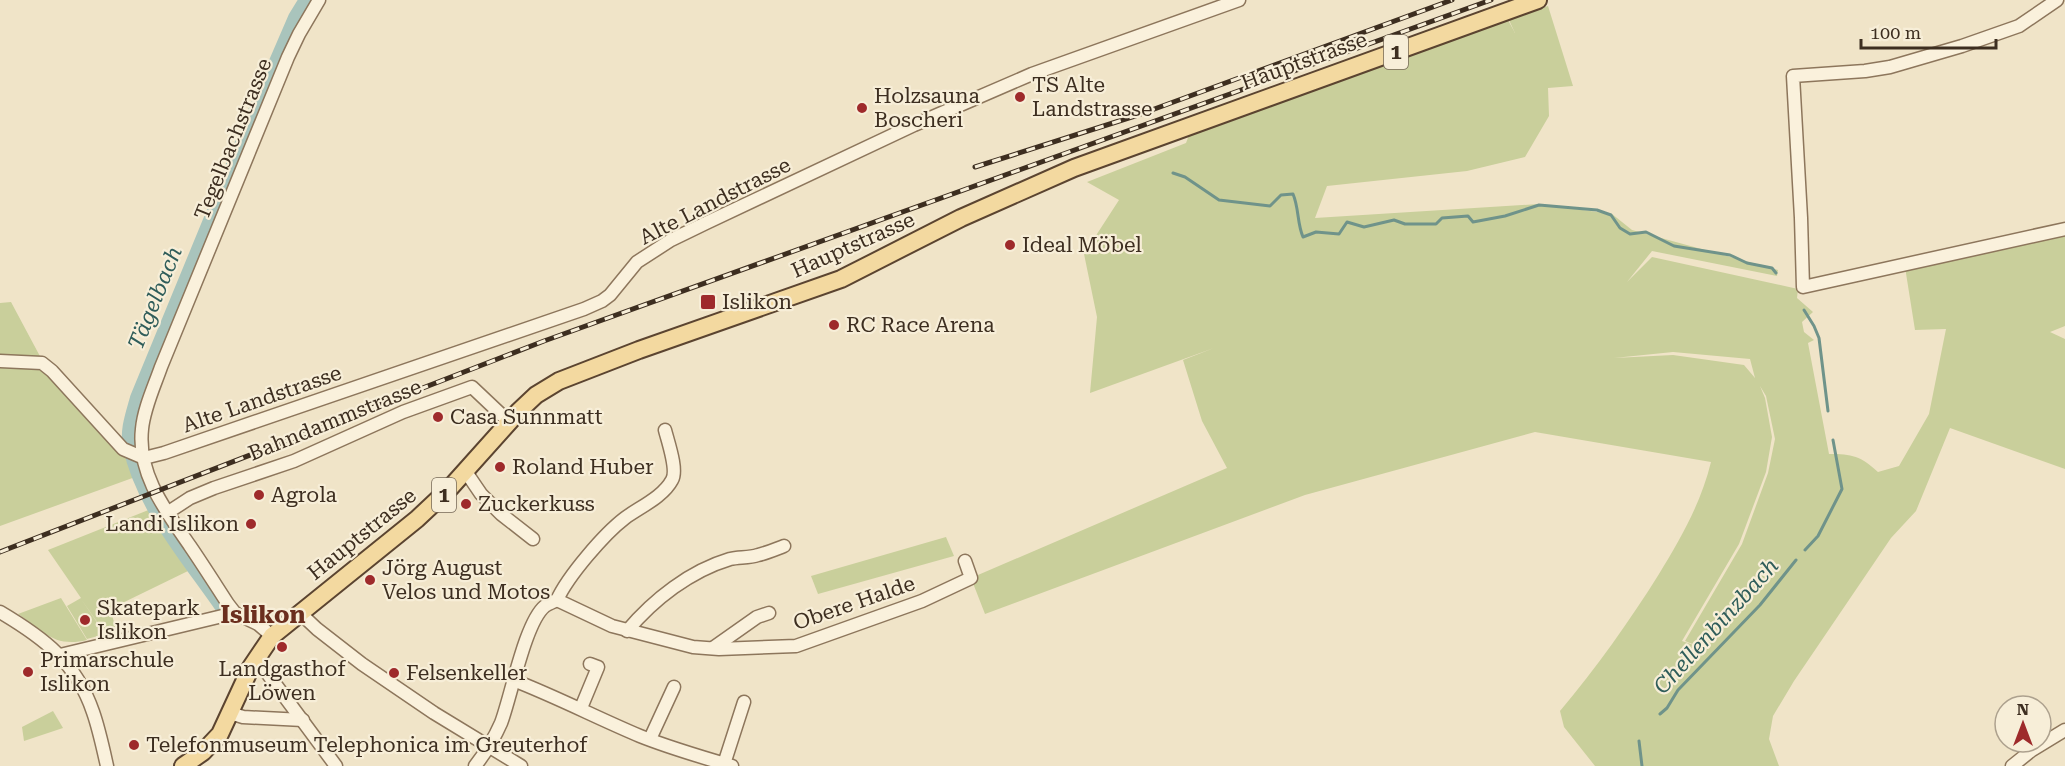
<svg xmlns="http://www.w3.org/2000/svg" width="2065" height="766" viewBox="0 0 2065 766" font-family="'Roboto Serif',serif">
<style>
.green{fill:#c9cf9b;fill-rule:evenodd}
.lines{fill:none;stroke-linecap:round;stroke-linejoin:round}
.stream{stroke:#6f938a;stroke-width:3}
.river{stroke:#a9c4bc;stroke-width:16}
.minor-casing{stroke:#8d765c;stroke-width:15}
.major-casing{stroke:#5b4430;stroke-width:20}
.minor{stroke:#faf1dc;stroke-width:12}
.major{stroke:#f3d9a0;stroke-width:16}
.rail-casing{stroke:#3d2e20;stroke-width:5}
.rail{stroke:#f7eed8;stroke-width:3;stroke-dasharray:9;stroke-linecap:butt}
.poi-dot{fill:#9e2a2b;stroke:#f7eed8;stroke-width:2}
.labels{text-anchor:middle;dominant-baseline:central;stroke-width:4.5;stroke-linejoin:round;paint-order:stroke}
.shield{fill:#f7eed8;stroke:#756857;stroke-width:1.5}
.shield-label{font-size:20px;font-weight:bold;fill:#3d2e20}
.street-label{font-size:21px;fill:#3d2e20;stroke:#f7eed8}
.poi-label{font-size:21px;fill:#3d2e20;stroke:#f7eed8;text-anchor:start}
.water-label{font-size:22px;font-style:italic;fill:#2f5d5a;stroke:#f7eed8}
.quarter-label{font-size:24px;font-weight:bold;fill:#6b2e1e;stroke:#f7eed8}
</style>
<rect width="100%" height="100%" fill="#f0e4c8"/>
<g class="green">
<path d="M1548,6L1573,86L1548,88L1549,116L1525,157L1467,171L1327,186L1315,218L1539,204L1612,214L1632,230L1778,270L1777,276L1652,251L1627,282L1652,257L1798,289L1797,298L1813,312L1802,322L1804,332L1814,340L1808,343L1829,454C1852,454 1861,456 1878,472L1899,466L1929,414L1946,329L1915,330L1905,267L2065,231V326L2050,332L2065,339V469L1950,428L1916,511L1891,538L1794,681L1773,716L1769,739L1779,766H1595L1564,727L1560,711C1596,668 1629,622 1659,574C1681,538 1701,503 1711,462L1535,432L1305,495L985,614L971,578L1227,468L1202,421L1183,360L1214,348L1090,393L1097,317L1084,254L1119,200L1087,182L1186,143L1189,135L1508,20L1515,33L1509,20ZM1673,352L1750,359L1755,378L1744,365L1673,355L1614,358ZM1760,386L1766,396L1775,439L1768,473L1742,544L1685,641L1705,649L1682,641L1739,544L1766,472L1772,437L1765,398Z"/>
<polygon points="11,302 50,375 131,459 138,476 0,526 0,303"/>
<polygon points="151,509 188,571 110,609 118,635 107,636 81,599 105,634 87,639 67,606 81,598 48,550"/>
<polygon points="946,537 954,556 818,594 811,576"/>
<path d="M61,598L87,640C54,648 43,631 18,614Z"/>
<polygon points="53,711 63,728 24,741 22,727"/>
</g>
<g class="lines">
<g class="stream">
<path d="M1173,173L1185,177L1219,200L1270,206L1281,195L1293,194C1299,208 1297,223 1303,237L1316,232L1339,234L1347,222L1364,227L1394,220L1405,224H1436L1442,218L1468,216L1473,222L1505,216L1539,205L1597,210L1611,215L1620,228L1630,234L1646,232L1674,246L1730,255L1747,263L1772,268L1776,273"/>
<polyline points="1804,310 1814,326 1819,338 1828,411"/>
<polyline points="1805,550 1818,536 1842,489 1833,440"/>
<polyline points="1660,714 1667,708 1678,690 1760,605 1796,560"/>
<polyline points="1639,741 1642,766"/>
</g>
<path class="river" d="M223,607C190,559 143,505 131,447C127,431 134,413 138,398L264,92L296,18L307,0"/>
<defs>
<g id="minor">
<polyline points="2057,0 2019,26 1962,46 1890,67 1865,71 1793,76 1801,218 1803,287 2065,229"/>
<polyline points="0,361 42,363 52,371 123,449 144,458 164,453 584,309 602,301 610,295 637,262 671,240 706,223 914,125 1032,74 1239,0"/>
<polyline points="466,472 481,494 501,514 533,539"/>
<polyline points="167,513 190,498 214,488 294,461 403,412 472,387 509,422"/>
<polyline points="557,600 612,626 693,647 719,649 796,646 922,601 971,578 965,561"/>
<path d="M557,600C568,576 604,534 625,518C640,507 663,497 672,480C678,470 668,442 665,430"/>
<path d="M0,612C44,638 76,662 93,712C99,729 103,748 107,766"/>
<polyline points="300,613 317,629 362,664 434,713 521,766"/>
<path d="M627,631C654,599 690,571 730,559C739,557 749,558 758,555C767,553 776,549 784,546"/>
<path d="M272,636L258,624L235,613L228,604C215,584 203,565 190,546C166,511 137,474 142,429C144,408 154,387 161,367L288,57L299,34L319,0"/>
<polyline points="713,648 757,617 769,613"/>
<polyline points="60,655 235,613"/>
<polyline points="256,658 336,766"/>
<path d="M513,680C557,697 597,718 640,736C670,748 701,757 732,766"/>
<polyline points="581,708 598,667 590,664"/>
<polyline points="230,713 243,717 303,720"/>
<polyline points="650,739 674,687"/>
<polyline points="724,764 744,702"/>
<path d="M475,766C486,752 494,739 501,723C511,697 525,622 545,606C548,604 553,602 557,600"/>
<polyline points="2012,766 2032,750 2065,730"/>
</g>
<polyline id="major" points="183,766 203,752 220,734 251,667 272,636 417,519 450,488 519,411 536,395 559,381 639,350 841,279 961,218 1074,168 1538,0"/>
</defs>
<use href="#minor" class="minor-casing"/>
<use href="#major" class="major-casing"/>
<use href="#minor" class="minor"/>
<use href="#major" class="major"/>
<defs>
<g id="rail">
<polyline points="975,167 1138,115 1452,0"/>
<polyline points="0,552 544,341 1491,0"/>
</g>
</defs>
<use href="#rail" class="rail-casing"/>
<use href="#rail" class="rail"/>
</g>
<g class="poi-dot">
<circle cx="1020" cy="97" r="6"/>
<circle cx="862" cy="108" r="6"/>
<circle cx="1010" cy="245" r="6"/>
<rect x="700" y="294" width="16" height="16" rx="3"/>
<circle cx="834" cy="325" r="6"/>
<circle cx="438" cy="417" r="6"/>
<circle cx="500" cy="467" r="6"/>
<circle cx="259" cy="495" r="6"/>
<circle cx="466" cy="504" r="6"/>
<circle cx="251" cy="524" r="6"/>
<circle cx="370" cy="580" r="6"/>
<circle cx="85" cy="620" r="6"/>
<circle cx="282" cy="647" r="6"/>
<circle cx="28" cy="672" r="6"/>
<circle cx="394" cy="673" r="6"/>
<circle cx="134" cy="745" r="6"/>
</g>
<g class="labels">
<g class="shield">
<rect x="1384" y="35" width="24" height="34" rx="4.5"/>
<rect x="432" y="478" width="24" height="34" rx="4.5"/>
</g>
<g class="shield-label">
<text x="1396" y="52">1</text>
<text x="444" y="495">1</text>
</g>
<g class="street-label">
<text transform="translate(1304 61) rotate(-20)">Hauptstrasse</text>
<text transform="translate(233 139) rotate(-68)">Tegelbachstrasse</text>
<text transform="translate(715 201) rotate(-27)">Alte Landstrasse</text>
<text transform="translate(853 245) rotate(-24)">Hauptstrasse</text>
<text transform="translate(262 399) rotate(-19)">Alte Landstrasse</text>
<text transform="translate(335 420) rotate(-22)">Bahndammstrasse</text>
<text transform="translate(362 534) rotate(-39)">Hauptstrasse</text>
<text transform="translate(854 603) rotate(-19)">Obere Halde</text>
</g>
<g class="poi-label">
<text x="1032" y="85">TS Alte<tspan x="1032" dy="24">Landstrasse</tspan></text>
<text x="874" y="96">Holzsauna<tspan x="874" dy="24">Boscheri</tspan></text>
<text x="1022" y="245">Ideal Möbel</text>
<text x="722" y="302">Islikon</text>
<text x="846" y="325">RC Race Arena</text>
<text x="450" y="417">Casa Sunnmatt</text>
<text x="512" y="467">Roland Huber</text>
<text x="271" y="495">Agrola</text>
<text x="478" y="504">Zuckerkuss</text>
<text x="239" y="524" text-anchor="end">Landi Islikon</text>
<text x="382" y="568">Jörg August<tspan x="382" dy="24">Velos und Motos</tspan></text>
<text x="97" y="608">Skatepark<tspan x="97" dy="24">Islikon</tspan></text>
<text x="40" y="660">Primarschule<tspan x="40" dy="24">Islikon</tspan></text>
<text x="282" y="669" text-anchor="middle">Landgasthof<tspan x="282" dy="24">Löwen</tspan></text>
<text x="406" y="673">Felsenkeller</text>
<text x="146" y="745">Telefonmuseum Telephonica im Greuterhof</text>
</g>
<g class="water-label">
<text transform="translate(155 298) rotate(-68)">Tägelbach</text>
<text transform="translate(1716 626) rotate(-48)">Chellenbinzbach</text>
</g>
<g class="quarter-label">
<text x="263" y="615">Islikon</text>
</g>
</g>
<g transform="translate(2023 724)"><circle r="28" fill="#f7eed8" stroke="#ada18e" stroke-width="1.5"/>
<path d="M0-4.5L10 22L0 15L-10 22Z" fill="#9e2a2b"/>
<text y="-9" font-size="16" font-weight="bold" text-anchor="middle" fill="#3d2e20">N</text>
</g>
<path d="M1861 39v9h135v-9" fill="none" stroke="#3d2e20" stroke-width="3"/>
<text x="1870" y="39" font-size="18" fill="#3d2e20" stroke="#f7eed8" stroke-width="4.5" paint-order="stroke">100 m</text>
</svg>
